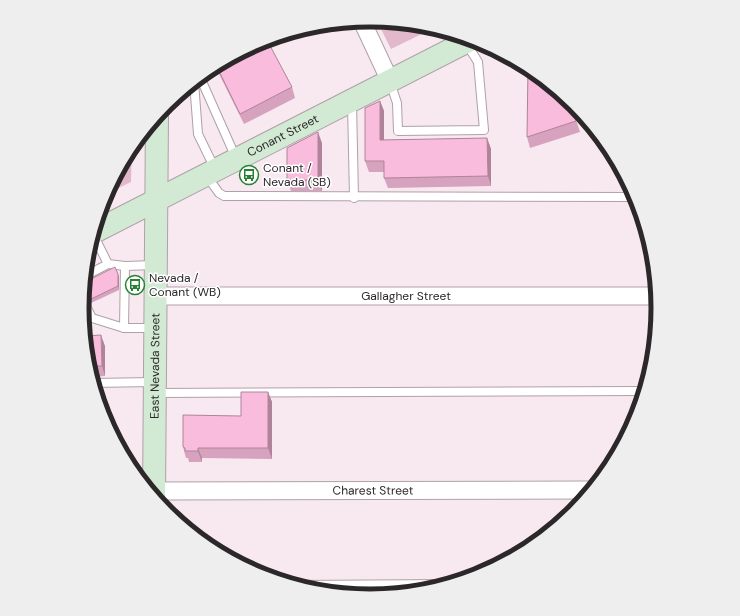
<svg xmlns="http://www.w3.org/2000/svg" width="740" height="616" viewBox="0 0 740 616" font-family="'DM Sans',sans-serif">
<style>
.green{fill:#e2b8cd}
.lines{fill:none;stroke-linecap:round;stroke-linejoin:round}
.lane-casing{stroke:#afa1a8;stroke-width:10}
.street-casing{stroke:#afa1a8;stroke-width:19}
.secondary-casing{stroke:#afa1a8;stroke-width:24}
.lane{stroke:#fff;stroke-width:8}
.street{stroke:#fff;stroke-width:17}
.secondary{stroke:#d2e9d4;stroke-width:22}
.wall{fill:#d7a2bd}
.shaded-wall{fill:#af849a}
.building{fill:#fabcdc;stroke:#af849a}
.labels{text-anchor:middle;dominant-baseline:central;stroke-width:3;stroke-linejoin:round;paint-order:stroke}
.street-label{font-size:12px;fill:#2c2729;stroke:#fff}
.poi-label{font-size:12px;fill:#2c2729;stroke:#fff;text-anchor:start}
.rim{fill:none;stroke:#2c2729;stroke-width:5}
</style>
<rect width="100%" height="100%" fill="#f8e9f1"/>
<g class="green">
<polygon points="377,21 426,26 434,28 391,49"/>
<polygon points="132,146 131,182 106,194 131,148"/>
</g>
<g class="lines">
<defs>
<g id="lane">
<polyline points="200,77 236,158"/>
<polyline points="194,82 198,134 215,169"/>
<polyline points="390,82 397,103 398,131 484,130 478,62 466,43"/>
<polyline points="352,103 354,198"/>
<polyline points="206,175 219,193 224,196 636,197"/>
<polyline points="108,264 125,266"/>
<polyline points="85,276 108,264 93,234"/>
<polyline points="86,306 92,318 124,328"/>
<polyline points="154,328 124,328 125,266 155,265"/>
<polyline points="93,383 154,382"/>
<polyline points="155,393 644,391"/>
<polyline points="294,585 446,584"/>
</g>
<g id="street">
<polyline points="362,21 390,81"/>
<path id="s1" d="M154,296H657"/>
<path id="s2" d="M154,491L591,490"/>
</g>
<g id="secondary">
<path id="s3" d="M94,232L472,39"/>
<path id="s4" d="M154,497L157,116"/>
</g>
</defs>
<use href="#lane" class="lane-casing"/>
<use href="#street" class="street-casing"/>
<use href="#secondary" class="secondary-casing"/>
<use href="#lane" class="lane"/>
<use href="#street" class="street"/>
<use href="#secondary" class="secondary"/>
</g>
<g class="wall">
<polygon points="260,42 292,87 295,98 244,124 215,66"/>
<polygon points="530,69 570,101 580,132 530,148 527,137"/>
<polygon points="380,101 384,111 384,140 487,138 491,149 491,186 388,188 384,178 384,172 369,172 365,161"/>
<polygon points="322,143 322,191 291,191 287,180"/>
<polygon points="118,274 119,278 119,290 91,303 84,301 83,302 85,282"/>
<polygon points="105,346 105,376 91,377 87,364"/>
<polygon points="268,392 272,402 272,459 202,458 202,462 189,462 188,458 186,458 183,447 241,416"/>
</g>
<g class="shaded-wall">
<polygon points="380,101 384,111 384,151 380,140"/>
<polygon points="318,132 322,143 322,191 318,180"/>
<polygon points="487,138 491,149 491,186 488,176"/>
<polygon points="118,274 119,278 119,290 118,286"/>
<polygon points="101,335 105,346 105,376 102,366"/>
<polygon points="268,392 272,402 272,459 268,448"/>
<polygon points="198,448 202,458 202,462 198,451"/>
</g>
<g class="building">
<polygon points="267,40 292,87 240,114 216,65 260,42"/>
<polygon points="528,67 530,69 569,101 576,121 527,137"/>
<polygon points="380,101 380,140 487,138 488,176 384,178 384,161 365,161 365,108"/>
<polygon points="318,132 318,180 287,180 287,148"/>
<polygon points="115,267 118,274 118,286 89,300 83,297 85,282"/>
<polygon points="101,335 102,366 88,366 85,336"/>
<polygon points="241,392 268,392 268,448 198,448 198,451 185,451 185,448 183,447 183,415 241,416"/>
</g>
<defs>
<symbol id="bus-ring" viewBox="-11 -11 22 22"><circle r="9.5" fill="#fff" stroke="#268132" stroke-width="1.5"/><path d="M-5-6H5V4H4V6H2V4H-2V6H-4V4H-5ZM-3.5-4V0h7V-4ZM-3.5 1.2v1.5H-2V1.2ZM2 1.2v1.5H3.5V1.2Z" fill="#268132"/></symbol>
</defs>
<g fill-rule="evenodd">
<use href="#bus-ring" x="238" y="164" width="22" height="22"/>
<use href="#bus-ring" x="124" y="274" width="22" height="22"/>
</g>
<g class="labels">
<g class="street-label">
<text stroke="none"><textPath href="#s3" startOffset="212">Conant Street</textPath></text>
<text stroke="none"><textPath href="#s1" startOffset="252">Gallagher Street</textPath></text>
<text stroke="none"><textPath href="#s4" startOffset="131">East Nevada Street</textPath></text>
<text stroke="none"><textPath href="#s2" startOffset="219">Charest Street</textPath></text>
</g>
<g class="poi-label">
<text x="263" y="168">Conant /<tspan x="263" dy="14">Nevada (SB)</tspan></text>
<text x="149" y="278">Nevada /<tspan x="149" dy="14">Conant (WB)</tspan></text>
</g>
</g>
<path d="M0 0H740V616H0ZM89 308a281 281 0 1 1 562 0a281 281 0 1 1-562 0Z" fill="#eee" fill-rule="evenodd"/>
<path class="rim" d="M89 308a281 281 0 1 1 562 0a281 281 0 1 1-562 0Z"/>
</svg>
